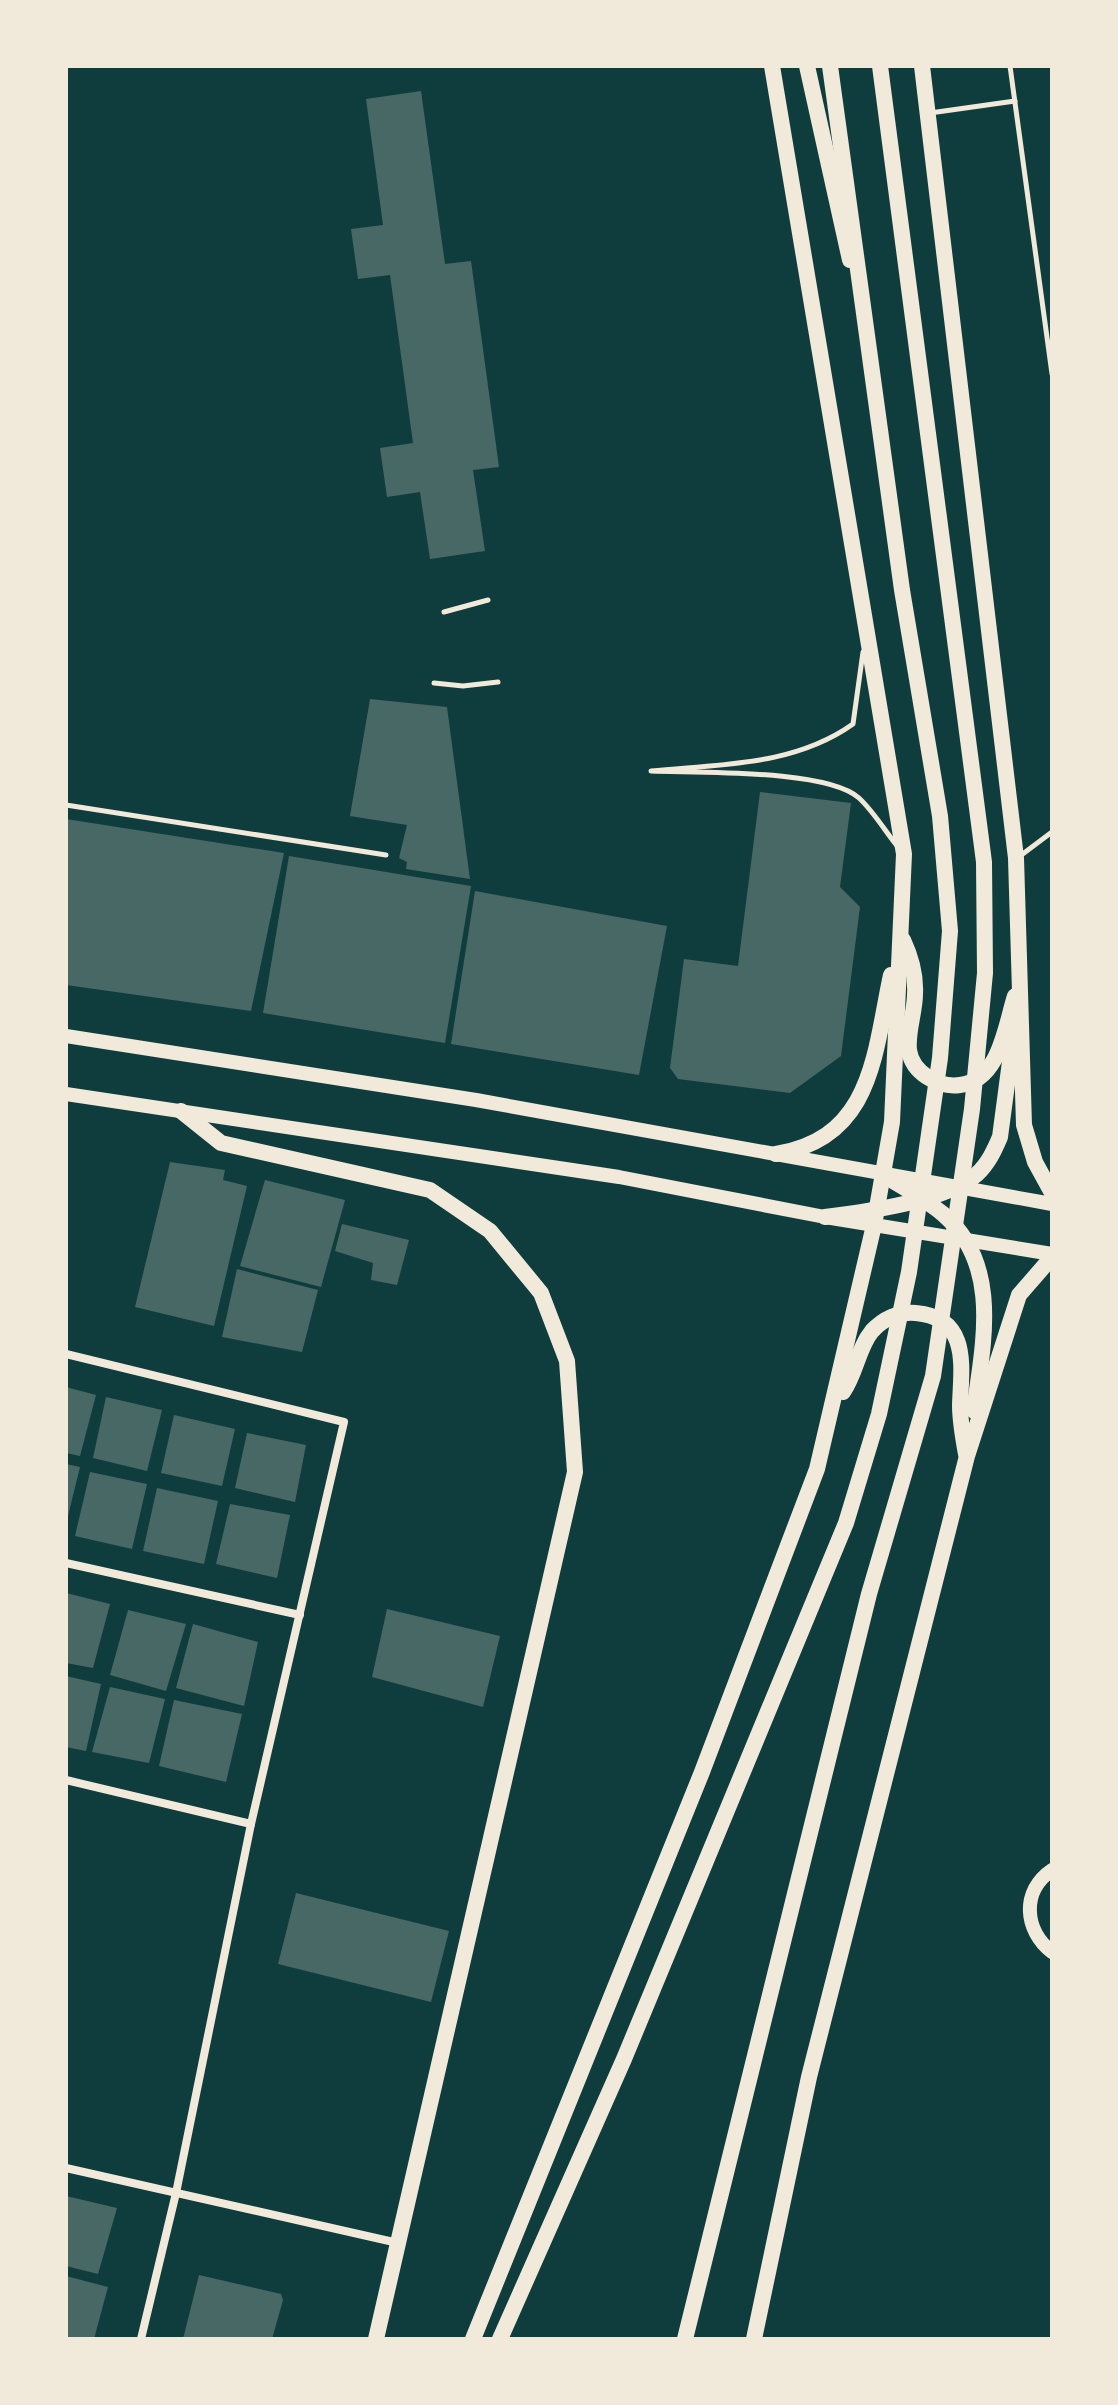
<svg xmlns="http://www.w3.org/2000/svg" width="1118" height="2405" viewBox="0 0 1118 2405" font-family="'DM Sans',sans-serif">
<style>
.building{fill:#486865}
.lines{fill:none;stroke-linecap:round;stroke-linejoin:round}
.service{stroke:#f1e9da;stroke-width:5}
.minor{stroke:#f1e9da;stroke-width:8}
.secondary{stroke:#f1e9da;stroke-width:14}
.primary{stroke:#f1e9da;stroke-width:16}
.trunk{stroke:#f1e9da;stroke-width:16}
</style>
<rect width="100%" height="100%" fill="#0f3d3e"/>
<g class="building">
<polygon points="421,91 445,264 471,261 499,467 473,470 485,551 430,559 420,492 387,497 380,448 413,443 390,275 358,279 351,229 383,225 366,99"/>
<polygon points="370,699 447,707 470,879 406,869 407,862 399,858 407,825 350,816"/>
<polygon points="760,792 851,803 840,887 860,907 841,1056 790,1093 678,1079 670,1068 684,959 738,966"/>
<polygon points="66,819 284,853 251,1011 66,985"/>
<polygon points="289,856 471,886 445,1043 263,1013"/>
<polygon points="475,891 667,926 639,1075 451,1044"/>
<polygon points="170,1162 225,1170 223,1180 247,1186 214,1326 135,1307"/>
<polygon points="265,1180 345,1200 321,1287 240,1266"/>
<polygon points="342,1224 409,1240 397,1285 371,1280 373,1263 335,1251"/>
<polygon points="237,1269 318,1290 302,1352 222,1337"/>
<polygon points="66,1387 96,1395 80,1456 66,1453"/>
<polygon points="106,1397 162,1410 147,1471 93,1458"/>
<polygon points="174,1415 235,1429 222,1486 161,1473"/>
<polygon points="247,1433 306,1445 295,1502 235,1488"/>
<polygon points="66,1464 80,1467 67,1520 66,1519"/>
<polygon points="90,1472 147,1484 132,1549 75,1536"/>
<polygon points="157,1488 218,1501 204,1564 143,1551"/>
<polygon points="230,1504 290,1515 277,1578 216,1564"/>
<polygon points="66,1593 110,1604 93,1668 66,1663"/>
<polygon points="387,1609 500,1636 483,1707 372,1677"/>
<polygon points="128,1610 186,1624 166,1691 110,1675"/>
<polygon points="193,1624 258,1642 244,1706 176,1688"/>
<polygon points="66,1676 101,1684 86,1751 66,1747"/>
<polygon points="110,1687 165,1699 149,1763 92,1752"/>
<polygon points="174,1700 242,1714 226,1782 159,1766"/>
<polygon points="296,1893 449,1931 431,2002 278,1964"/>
<polygon points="66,2196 117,2208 98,2274 66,2266"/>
<polygon points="199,2275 281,2294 283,2300 272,2339 183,2339"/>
<polygon points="66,2276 108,2287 94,2339 66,2339"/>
</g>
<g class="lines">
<g class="service">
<polyline points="1010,66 1052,374"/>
<polyline points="930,113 1015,101"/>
<polyline points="444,612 488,600"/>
<path d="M863,652L853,724C794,766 721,764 651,771C697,773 827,769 859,798C874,812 885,831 898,847"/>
<polyline points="434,683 463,686 498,682"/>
<polyline points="66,805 386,855"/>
<polyline points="1020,856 1052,832"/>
</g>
<g class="minor">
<polyline points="66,1354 344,1422 251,1824 176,2193 141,2339"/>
<polyline points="66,1563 300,1615"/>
<polyline points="66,1780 251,1824"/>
<polyline points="66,2168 398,2243"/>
</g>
<g class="secondary">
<polyline points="66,1036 476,1100 1052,1204"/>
<polyline points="66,1094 619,1177 825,1217 1052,1254"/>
<path d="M1052,1870C1021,1891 1024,1930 1052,1952"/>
</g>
<g class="primary">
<polyline points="807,66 850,260"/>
<polyline points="922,66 1016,858 1024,1125 1035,1162 1052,1193"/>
<path d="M903,940C911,957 916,976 915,994C915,1012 907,1032 909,1050C912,1073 939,1088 960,1085C1000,1080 1005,1027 1015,996"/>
<polyline points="181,1111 221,1143 430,1190 490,1231 541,1293 567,1361 575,1472 376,2339"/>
<path d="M776,1154C873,1138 874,1054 891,975"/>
<path d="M882,1174C902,1187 925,1199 943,1214C1002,1265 983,1344 974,1411"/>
<path d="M825,1217C865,1212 947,1201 977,1174C988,1164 994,1151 1000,1137L1013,1039"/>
<path d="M843,1392C856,1374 858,1348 872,1331C883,1319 899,1311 916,1313C971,1318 961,1368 960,1405C960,1422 963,1438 966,1454"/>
<polyline points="473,2339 702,1772 817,1469 874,1225 892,1122 904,854 772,66"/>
<polyline points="754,2339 809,2077 967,1456 1019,1295 1052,1257"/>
</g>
<g class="trunk">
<polyline points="500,2339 624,2059 846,1523 879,1414 909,1272 940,1058 950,931 940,816 902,590 830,66"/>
<polyline points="685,2339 869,1594 933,1376 972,1109 985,973 984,862 880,66"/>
</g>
</g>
<rect width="1118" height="2405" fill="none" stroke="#f1e9da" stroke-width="136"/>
</svg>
